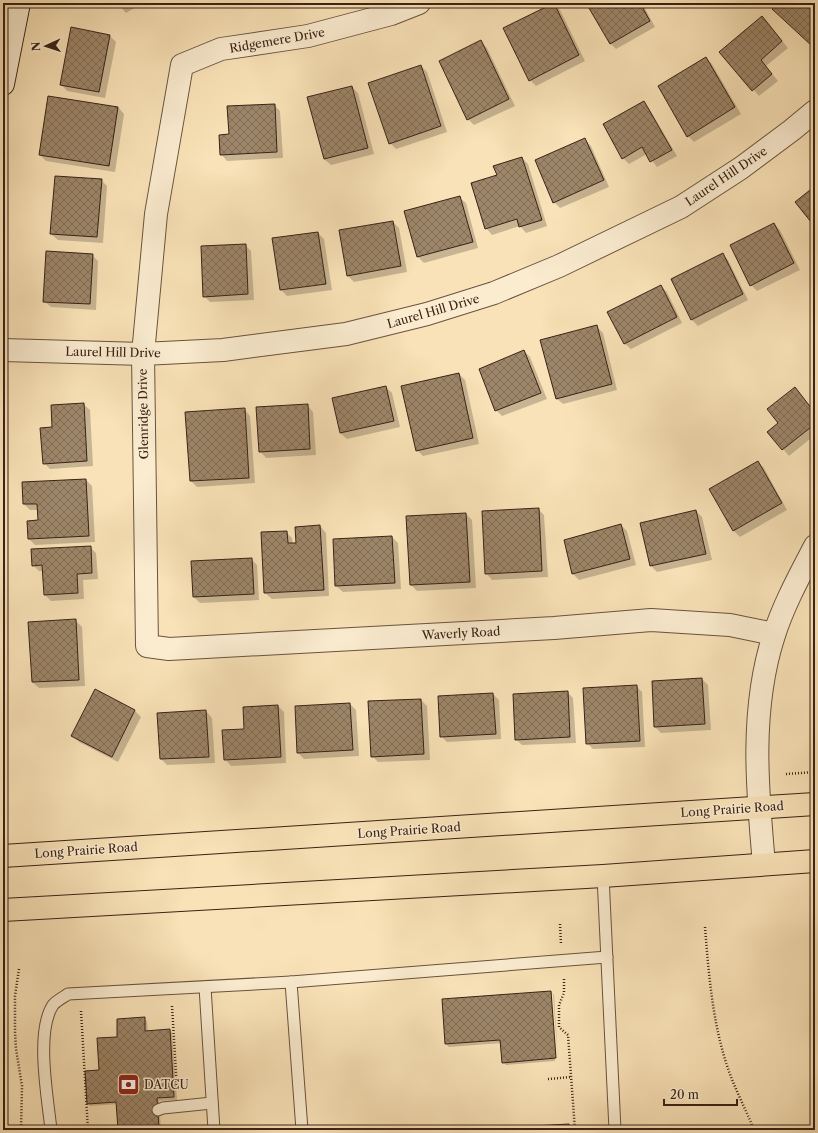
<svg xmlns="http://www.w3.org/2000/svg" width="818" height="1133" viewBox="0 0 818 1133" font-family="'Libre Caslon Text',serif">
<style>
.shadow{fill:#0003}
.building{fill:url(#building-cross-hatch);stroke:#392215}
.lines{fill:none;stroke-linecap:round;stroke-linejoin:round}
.lane-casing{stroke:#69523e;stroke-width:13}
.street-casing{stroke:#69523e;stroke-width:24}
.secondary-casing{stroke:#392215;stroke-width:24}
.primary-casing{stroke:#392215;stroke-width:24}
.path{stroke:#392215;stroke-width:2.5;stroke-dasharray:1 2;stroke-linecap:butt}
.lane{stroke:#fbecd0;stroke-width:11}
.street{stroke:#fbecd0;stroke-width:22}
.secondary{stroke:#fbecd0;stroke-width:22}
.primary{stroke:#f9e2b7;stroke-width:22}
.labels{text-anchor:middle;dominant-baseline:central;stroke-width:3;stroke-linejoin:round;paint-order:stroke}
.street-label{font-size:12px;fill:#392215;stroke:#fbecd0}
.poi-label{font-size:12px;fill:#392215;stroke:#fbecd0;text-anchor:start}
</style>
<defs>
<pattern id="building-cross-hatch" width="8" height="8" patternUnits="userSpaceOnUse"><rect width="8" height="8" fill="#9d8669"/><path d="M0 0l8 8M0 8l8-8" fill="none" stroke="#816d55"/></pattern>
</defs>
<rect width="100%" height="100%" fill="#f9e2b7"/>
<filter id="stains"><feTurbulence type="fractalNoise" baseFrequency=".005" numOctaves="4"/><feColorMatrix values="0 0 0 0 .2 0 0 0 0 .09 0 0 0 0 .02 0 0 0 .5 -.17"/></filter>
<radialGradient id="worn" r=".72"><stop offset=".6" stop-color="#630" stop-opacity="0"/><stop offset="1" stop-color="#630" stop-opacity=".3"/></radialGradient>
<g class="shadow">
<polygon points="117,3 143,3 126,13"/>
<polygon points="588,3 642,3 655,27 616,49 610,43"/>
<polygon points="554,4 560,10 585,61 536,86 530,80"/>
<polygon points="768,23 788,48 766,66 778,81 759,96 721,52"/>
<polygon points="110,36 116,42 105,98 67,91 61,84"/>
<polygon points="481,42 487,48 515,106 474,125 468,119"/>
<polygon points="706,58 712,64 741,114 694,142 688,136"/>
<polygon points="421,66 427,72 447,132 396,149 390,143"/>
<polygon points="352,87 358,93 374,154 331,165 324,159"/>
<polygon points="643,102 649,108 677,156 657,167 647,154 629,164 623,158"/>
<polygon points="274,105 280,111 283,158 227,161 221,154 230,135"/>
<polygon points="118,107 124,114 115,172 46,161 40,155"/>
<polygon points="585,140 591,146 609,187 560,208 554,202"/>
<polygon points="522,158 528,164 547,226 526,233 520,226 492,235 486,228"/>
<polygon points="101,180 107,186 103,243 58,240 51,234"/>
<polygon points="459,197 466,203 478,248 424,263 418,257"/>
<polygon points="393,222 399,228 407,272 354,282 348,276"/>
<polygon points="774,224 780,230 800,270 757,291 751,285"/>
<polygon points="318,233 324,239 332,290 287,296 281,290 274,239"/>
<polygon points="245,245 251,251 254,300 210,302 204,296"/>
<polygon points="722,254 728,260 748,300 698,326 692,320 672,280"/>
<polygon points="92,255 98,261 96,310 51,307 44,301"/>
<polygon points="661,286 667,292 682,323 631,349 624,343"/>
<polygon points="597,327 603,333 617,390 563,404 556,398"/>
<polygon points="524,351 530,357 547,399 502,416 496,410"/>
<polygon points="459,374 465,380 479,444 423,456 417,450"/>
<polygon points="386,387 392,393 400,427 347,439 340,433"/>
<polygon points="83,404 90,410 93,466 50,469 44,463"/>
<polygon points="307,405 313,412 316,455 266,458 260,451"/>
<polygon points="244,409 250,416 255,483 197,487 191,481"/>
<polygon points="815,413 815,435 789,456 769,432"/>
<polygon points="758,462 764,468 787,510 740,537 734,531 711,489"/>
<polygon points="86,480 92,486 95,542 35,545 29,539 28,522 39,521 38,510 30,510 24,504"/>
<polygon points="538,509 544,515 548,577 492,580 486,573"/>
<polygon points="696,511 702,517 712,560 657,572 651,566"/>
<polygon points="466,514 472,520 476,588 417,591 411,585"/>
<polygon points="621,525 627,531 636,565 579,580 573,574 565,540"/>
<polygon points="320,526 326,533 329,596 272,599 265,593 286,532 292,538 293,544 298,544"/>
<polygon points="392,537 398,543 401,589 343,592 336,586 334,540"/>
<polygon points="90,547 96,553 98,579 83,580 84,599 51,601 45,595 44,571 39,571 33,565"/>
<polygon points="251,559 257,565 259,600 200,603 194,597"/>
<polygon points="75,620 82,627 85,686 39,688 32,682"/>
<polygon points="702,679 708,685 711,730 661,733 655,727"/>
<polygon points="636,686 642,692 645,747 593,749 587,743"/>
<polygon points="95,690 135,711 141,717 118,762 79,742 73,736"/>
<polygon points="567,692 573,698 576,743 522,745 516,739"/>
<polygon points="493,694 499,700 501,739 447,742 441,736 439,697"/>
<polygon points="421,700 427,706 430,760 378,762 372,756"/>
<polygon points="350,704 356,710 359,756 304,759 298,753"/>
<polygon points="278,706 284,712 286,763 231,766 225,759 246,729"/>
<polygon points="206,711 212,718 215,763 167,765 161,759 158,714"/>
<polygon points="551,992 554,995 558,1061 553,994 551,994 555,1061 506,1065 503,1062 502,1043 449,1047 446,1044"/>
<polygon points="144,1018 147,1021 148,1032 169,1030 172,1033 177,1100 159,1101 161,1130 119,1130 118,1104 90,1106 88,1103 100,1071 119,1038"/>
</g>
<g class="building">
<polygon points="554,3 579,55 529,81 503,28"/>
<polygon points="586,3 640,3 650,21 610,44"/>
<polygon points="778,3 815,3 815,43 812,46 772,9"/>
<polygon points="762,16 782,41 761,60 772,74 752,91 719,52"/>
<polygon points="71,27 110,35 99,92 60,85"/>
<polygon points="481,40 509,99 467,120 439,61"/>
<polygon points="706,57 735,107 687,137 658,86"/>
<polygon points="421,65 441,126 389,144 368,83"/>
<polygon points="352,86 368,148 324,159 307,97"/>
<polygon points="48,96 118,107 109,166 39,155"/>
<polygon points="644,101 672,150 650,162 642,147 622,159 603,124"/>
<polygon points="275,104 277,152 220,155 219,135 229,134 227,106"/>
<polygon points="585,138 604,180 553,203 535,160"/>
<polygon points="522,157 542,220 519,227 517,219 485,229 471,183 497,175 493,166"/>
<polygon points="55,176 102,179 97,237 50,234"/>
<polygon points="815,186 815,227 795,202"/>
<polygon points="460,196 473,242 417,257 404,211"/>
<polygon points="393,221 401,266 347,276 339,230"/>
<polygon points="774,223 794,263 750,286 730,245"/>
<polygon points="318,232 326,284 280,290 272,238"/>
<polygon points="246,244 248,294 203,297 201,246"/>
<polygon points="46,251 93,254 90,304 43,302"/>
<polygon points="723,253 743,294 691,320 671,279"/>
<polygon points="661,285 677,317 624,344 607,312"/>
<polygon points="597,325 612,384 556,399 540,340"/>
<polygon points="524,350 541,393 495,411 479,369"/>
<polygon points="459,373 473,438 416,451 401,386"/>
<polygon points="386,386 394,421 340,433 332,398"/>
<polygon points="795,387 815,413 815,424 782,450 767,432 778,423 767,409"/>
<polygon points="84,403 87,461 43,464 40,428 52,427 51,405"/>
<polygon points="308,404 310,449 259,452 256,407"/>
<polygon points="245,408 249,478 190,481 185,412"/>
<polygon points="758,461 782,503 733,531 709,489"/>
<polygon points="86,479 89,536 28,539 27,521 38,520 37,504 23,504 22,482"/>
<polygon points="539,508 542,571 485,574 482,511"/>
<polygon points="696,510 706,554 650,566 640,523"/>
<polygon points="466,513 470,582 410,585 406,516"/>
<polygon points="621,524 630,559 572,574 564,540"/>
<polygon points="320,525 324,590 264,593 261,532 287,531 288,543 296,543 295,527"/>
<polygon points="392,536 395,583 335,586 333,539"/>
<polygon points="91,546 92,573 77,574 78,593 44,595 42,565 32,566 31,549"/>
<polygon points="252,558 254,594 193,597 191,561"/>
<polygon points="76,619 79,680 32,682 28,622"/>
<polygon points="702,678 705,724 654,727 652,681"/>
<polygon points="637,685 640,741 586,744 583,688"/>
<polygon points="95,689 135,710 112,757 71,736"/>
<polygon points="568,691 570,737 515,740 513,694"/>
<polygon points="493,693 496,734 440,737 438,696"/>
<polygon points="421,699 424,754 371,757 368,701"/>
<polygon points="350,703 353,750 297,753 295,706"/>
<polygon points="278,705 281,757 224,760 222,730 244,729 243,707"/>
<polygon points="206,710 209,757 160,759 157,713"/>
<polygon points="551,991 556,1058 502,1063 500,1040 445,1044 442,999"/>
<polygon points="145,1017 145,1031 170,1029 174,1097 157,1098 159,1129 181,1128 181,1130 118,1130 116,1102 87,1104 85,1071 99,1070 97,1038 117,1037 117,1019"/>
<polygon points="569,1124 570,1130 518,1130 517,1127"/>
</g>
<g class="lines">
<defs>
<g id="lane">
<polyline points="603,876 615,1130"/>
<polyline points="205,987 214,1130"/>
<polyline points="158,1110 163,1108 212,1103"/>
<path d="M51,1130C48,1099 35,1032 53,1005C56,1001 64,997 68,994L291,982"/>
<polyline points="302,1130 291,982 607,957"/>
</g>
<g id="street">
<polyline points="419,3 391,14 308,36 221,49 182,65 156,214 143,354 147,646 169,649 554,628 651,620 730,625 774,634"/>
<polyline points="3,350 143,354 223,350 346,334 427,314 494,293 559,266 681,207 741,168 792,130 815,111"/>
<path d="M764,864C757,788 750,709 774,635C784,604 800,575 815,546"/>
</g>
<polyline id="secondary" points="3,84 19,3"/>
<g id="primary">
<polyline points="3,856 815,804"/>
<polyline points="3,910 603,876 815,861"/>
</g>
</defs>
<use href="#lane" class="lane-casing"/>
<use href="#street" class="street-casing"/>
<use href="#secondary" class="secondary-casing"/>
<use href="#primary" class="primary-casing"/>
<g class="path">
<polyline points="786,774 815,772"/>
<polyline points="560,924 561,944"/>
<path d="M705,927C709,978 713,1029 731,1077C738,1095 747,1112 754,1130"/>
<polyline points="19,969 15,996 15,1032 16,1049 22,1086 21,1130"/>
<polyline points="564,979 564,993 559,1005 559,1027 568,1035 575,1130"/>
<polyline points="172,1006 177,1089"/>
<polyline points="81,1011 88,1130"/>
<polyline points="548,1079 571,1077"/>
</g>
<use href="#lane" class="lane"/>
<use href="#street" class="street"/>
<use href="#secondary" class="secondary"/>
<use href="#primary" class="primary"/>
</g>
<defs>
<symbol id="bank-square" viewBox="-11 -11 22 22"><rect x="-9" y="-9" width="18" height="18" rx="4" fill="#8f2418" stroke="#fbecd0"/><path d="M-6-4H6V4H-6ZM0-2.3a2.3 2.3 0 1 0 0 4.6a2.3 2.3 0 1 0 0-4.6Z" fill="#fff"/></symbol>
</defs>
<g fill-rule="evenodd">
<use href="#bank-square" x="116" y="1072" width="25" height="25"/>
</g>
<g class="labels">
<g class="street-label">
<text transform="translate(277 40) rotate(-10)">Ridgemere Drive</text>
<text transform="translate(726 176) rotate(-34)">Laurel Hill Drive</text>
<text transform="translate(433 311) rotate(-16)">Laurel Hill Drive</text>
<text transform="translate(113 352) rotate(1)">Laurel Hill Drive</text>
<text transform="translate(143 414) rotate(-91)">Glenridge Drive</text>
<text transform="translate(461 633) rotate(-3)">Waverly Road</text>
<text transform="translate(732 809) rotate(-4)">Long Prairie Road</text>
<text transform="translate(409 830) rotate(-4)">Long Prairie Road</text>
<text transform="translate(86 850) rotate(-4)">Long Prairie Road</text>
</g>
<g class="poi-label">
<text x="144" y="1084">DATCU</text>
</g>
</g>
<rect width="818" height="1133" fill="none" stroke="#f9e2b7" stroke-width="16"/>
<rect x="4" y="4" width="810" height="1125" fill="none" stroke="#392215" stroke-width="2"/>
<rect x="8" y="8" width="802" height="1117" fill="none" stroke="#392215"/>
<g transform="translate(46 46) rotate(267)" stroke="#fbecd0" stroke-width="3" paint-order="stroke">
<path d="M0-3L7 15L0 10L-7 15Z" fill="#392215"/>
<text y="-6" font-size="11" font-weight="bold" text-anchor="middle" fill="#392215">N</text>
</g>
<path d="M664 1099v6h73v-6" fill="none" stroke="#392215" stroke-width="2"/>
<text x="670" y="1099" font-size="12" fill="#392215" stroke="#fbecd0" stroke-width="3" paint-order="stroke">20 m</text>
<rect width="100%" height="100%" filter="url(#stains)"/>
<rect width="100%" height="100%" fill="url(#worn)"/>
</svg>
